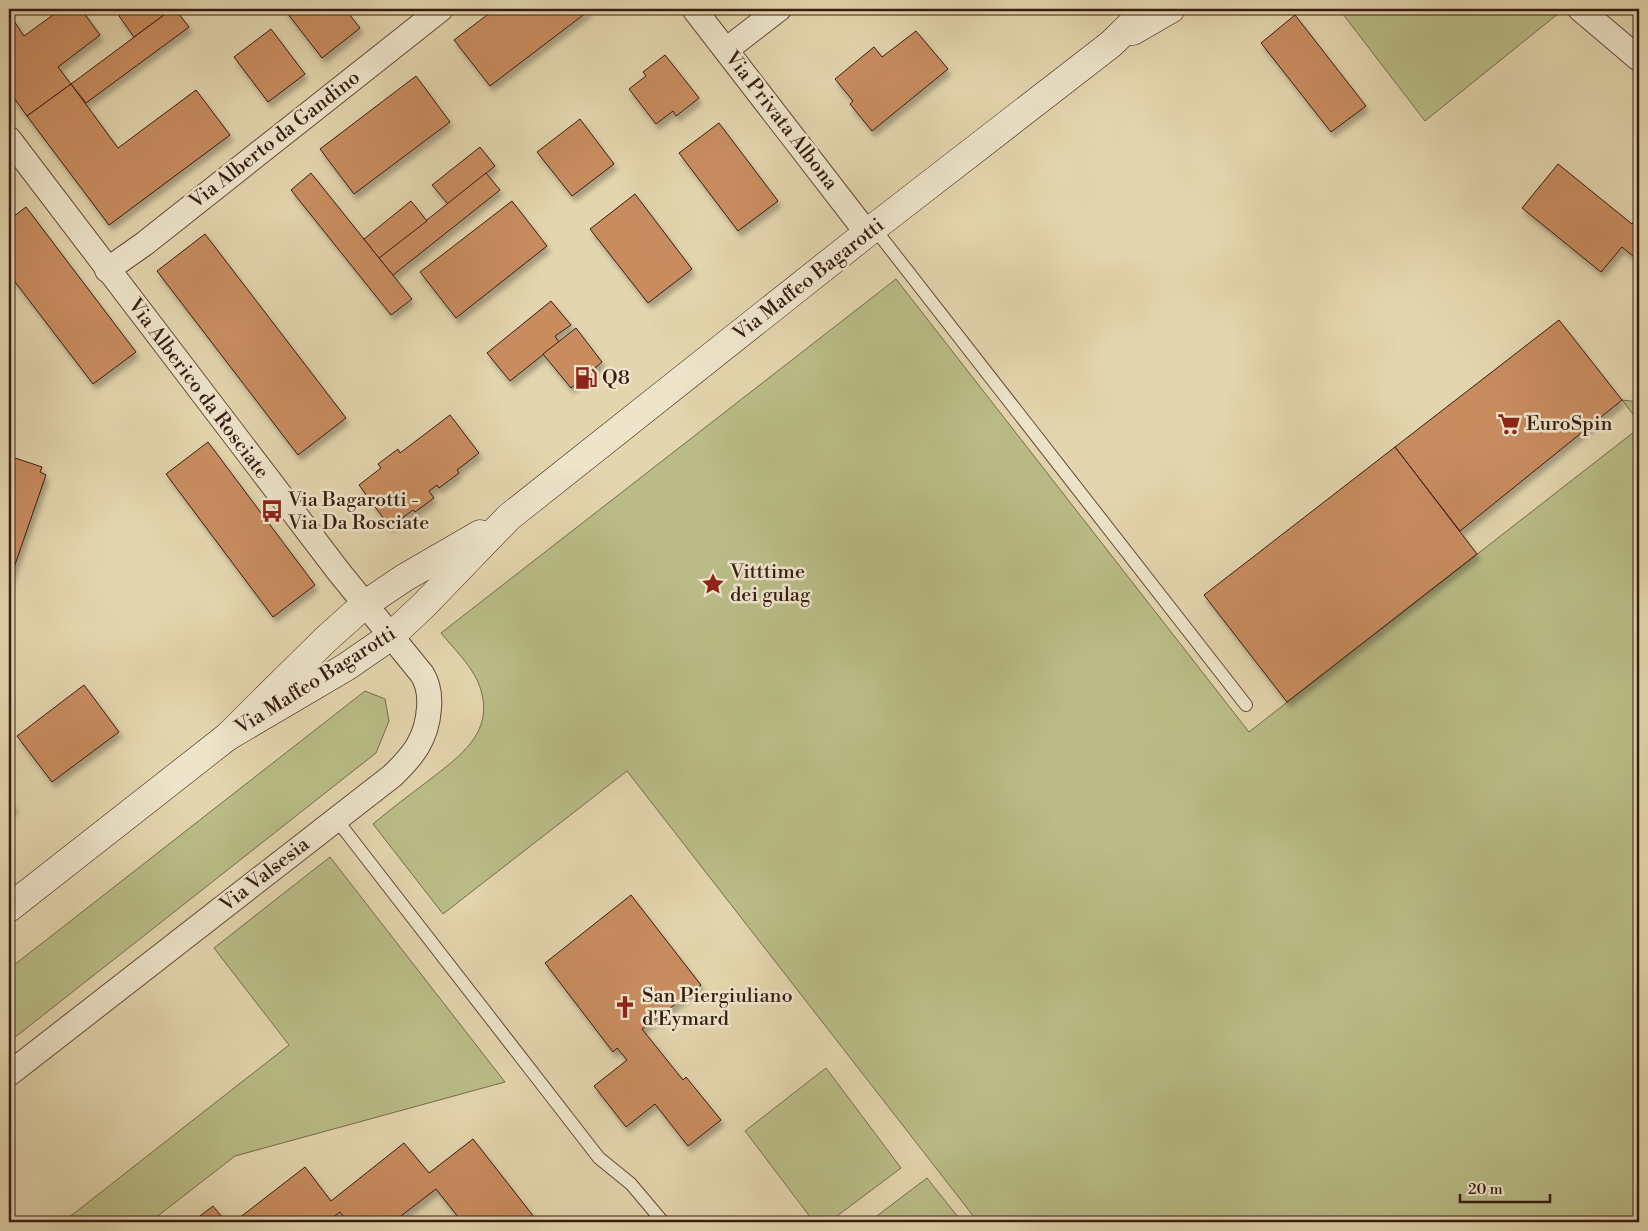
<svg xmlns="http://www.w3.org/2000/svg" width="1648" height="1231" viewBox="0 0 1648 1231" font-family="'Libre Bodoni',serif">
<style>
.green{fill:#b9bc86;stroke:#786c4c}
.building{fill:#c88c5f;stroke:#381c13;filter:url(#shadow)}
.lines{fill:none;stroke-linecap:round;stroke-linejoin:round}
.lane-casing{stroke:#634a3a;stroke-width:14}
.street-casing{stroke:#634a3a;stroke-width:26}
.secondary-casing{stroke:#381c13;stroke-width:29}
.lane{stroke:#ede4ca;stroke-width:12}
.street{stroke:#ede4ca;stroke-width:24}
.secondary{stroke:#ede4ca;stroke-width:28}
.labels{text-anchor:middle;dominant-baseline:central;stroke-width:5;stroke-linejoin:round;paint-order:stroke}
.street-label{font-size:20px;fill:#381c13;stroke:#ede4ca}
.poi-label{font-size:20px;fill:#381c13;stroke:#ede4ca;text-anchor:start}
</style>
<defs>
<filter id="shadow"><feDropShadow dx="3" dy="5.5" stdDeviation="2.5" flood-color="#0004"/></filter>
</defs>
<rect width="100%" height="100%" fill="#e3d5ad"/>
<filter id="stains"><feTurbulence type="fractalNoise" baseFrequency=".004" numOctaves="4"/><feColorMatrix values="0 0 0 0 .2 0 0 0 0 .09 0 0 0 0 .02 0 0 0 .5 -.17"/></filter>
<radialGradient id="worn" r=".72"><stop offset=".6" stop-color="#630" stop-opacity="0"/><stop offset="1" stop-color="#630" stop-opacity=".3"/></radialGradient>
<g class="green">
<polygon points="1339,9 1553,9 1559,13 1425,121"/>
<path d="M896,279L1249,732L1639,428V1222H978L627,771L443,914L373,824C391,809 409,795 428,781C461,755 498,731 478,682C470,664 454,649 441,633Z"/>
<polygon points="1622,400 1639,402 1639,422"/>
<polygon points="365,691 385,699 389,721 376,753 9,1042 9,969"/>
<polygon points="330,857 505,1082 235,1156 150,1222 63,1222 289,1045 214,948"/>
<polygon points="826,1068 901,1168 829,1222 814,1222 745,1131"/>
<polygon points="927,1178 962,1222 869,1222"/>
</g>
<g class="building">
<polygon points="61,9 81,9 100,35 58,67 71,84 27,116 9,91 9,21 12,18 24,36"/>
<polygon points="129,9 172,9 134,37 119,16"/>
<polygon points="172,9 175,9 189,27 86,103 71,84"/>
<polygon points="284,9 345,9 360,28 322,58"/>
<polygon points="495,9 591,9 490,86 454,40"/>
<polygon points="1295,15 1366,106 1331,132 1261,43"/>
<polygon points="271,29 305,74 268,102 234,57"/>
<polygon points="916,31 948,69 872,131 850,104 853,101 835,79 874,47 882,57"/>
<polygon points="665,55 699,98 676,116 673,111 656,124 629,89 646,76 643,72"/>
<polygon points="416,76 450,122 354,194 320,149"/>
<polygon points="71,84 118,148 196,90 230,135 109,225 27,116"/>
<polygon points="580,119 614,164 572,196 537,152"/>
<polygon points="719,123 778,201 738,231 679,153"/>
<polygon points="480,147 495,166 448,204 432,185"/>
<polygon points="1558,164 1632,224 1639,215 1639,261 1622,247 1601,272 1522,208"/>
<polygon points="311,173 412,299 391,315 291,190"/>
<polygon points="486,173 500,190 393,275 379,258"/>
<polygon points="635,194 692,269 648,303 590,229"/>
<polygon points="411,201 427,221 379,258 364,239"/>
<polygon points="512,201 547,246 456,318 420,272"/>
<polygon points="26,207 136,352 93,384 9,274 9,220"/>
<polygon points="205,234 346,418 298,455 157,271"/>
<polygon points="551,301 571,325 555,336 559,342 510,381 487,353"/>
<polygon points="1559,320 1622,400 1460,531 1395,447"/>
<polygon points="576,328 602,362 571,388 543,354"/>
<polygon points="450,415 479,453 457,470 459,473 439,488 437,485 429,491 434,498 415,512 413,510 390,527 359,485 381,468 378,464 398,449 400,453"/>
<polygon points="208,442 315,585 273,617 166,474"/>
<polygon points="1395,447 1477,554 1287,702 1204,595"/>
<polygon points="9,456 42,467 40,472 46,475 9,582"/>
<polygon points="84,685 119,732 52,782 17,736"/>
<polygon points="9,799 15,807 9,811"/>
<polygon points="631,895 701,985 642,1029 683,1080 686,1077 721,1120 688,1146 655,1104 626,1127 594,1086 627,1060 617,1048 613,1052 545,963"/>
<polygon points="473,1139 538,1222 462,1222 436,1189 393,1222 348,1222 340,1212 327,1222 234,1222 305,1167 331,1201 404,1143 429,1173"/>
<polygon points="213,1206 226,1222 192,1222"/>
</g>
<g class="lines">
<defs>
<g id="lane">
<polyline points="874,228 1246,705"/>
<polyline points="336,819 599,1158 631,1184 663,1222"/>
</g>
<g id="street">
<polyline points="694,9 867,233"/>
<polyline points="1580,9 1639,59"/>
<polyline points="726,50 779,9"/>
<path d="M9,139L339,572L422,674C429,685 430,696 429,708C427,739 413,756 392,776L9,1074"/>
<polyline points="107,270 144,244 441,9"/>
</g>
<g id="secondary">
<polyline points="1133,31 1171,9"/>
<polyline points="227,737 346,667 391,636 424,605 509,517 867,233 1111,44 1147,9"/>
<polyline points="9,908 227,737 325,640 364,605 404,578 480,534"/>
</g>
</defs>
<use href="#lane" class="lane-casing"/>
<use href="#street" class="street-casing"/>
<use href="#secondary" class="secondary-casing"/>
<use href="#lane" class="lane"/>
<use href="#street" class="street"/>
<use href="#secondary" class="secondary"/>
</g>
<defs>
<symbol id="fuel-bare" viewBox="-9 -9 18 18"><path d="M-5.5-6h7V0h2V4h1.3V-2.5L3-4.5l.8-.8L6-3V5H2.5V1h-1V6h-7ZM-4.2-4.7v3.2H.2V-4.7Z" fill="#8f2418" stroke="#ede4ca" stroke-width="2.5" paint-order="stroke"/></symbol>
<symbol id="supermarket-bare" viewBox="-9 -9 18 18"><path d="M-6-5.5h2.5l.6 2H6L4.5 2H-2.5L-4.4-4H-6ZM-1.5 3.2a1.3 1.3 0 1 0 .1 0ZM3 3.2a1.3 1.3 0 1 0 .1 0Z" fill="#8f2418" stroke="#ede4ca" stroke-width="2.5" paint-order="stroke"/></symbol>
<symbol id="bus-bare" viewBox="-9 -9 18 18"><path d="M-5-6H5V4H4V6H2V4H-2V6H-4V4H-5ZM-3.5-4V0h7V-4ZM-3.5 1.2v1.5H-2V1.2ZM2 1.2v1.5H3.5V1.2Z" fill="#8f2418" stroke="#ede4ca" stroke-width="2.5" paint-order="stroke"/></symbol>
<symbol id="sight-bare" viewBox="-9 -9 18 18"><path d="M0-6L1.8-2.2L6-1.7L2.9 1.2L3.7 5.4L0 3.3L-3.7 5.4L-2.9 1.2L-6-1.7L-1.8-2.2Z" fill="#8f2418" stroke="#ede4ca" stroke-width="2.5" paint-order="stroke"/></symbol>
<symbol id="church-bare" viewBox="-9 -9 18 18"><path d="M-1.2-6h2.4v3.5h3.3v2.4h-3.3V6h-2.4V-.1h-3.3v-2.4h3.3Z" fill="#8f2418" stroke="#ede4ca" stroke-width="2.5" paint-order="stroke"/></symbol>
</defs>
<g fill-rule="evenodd">
<use href="#fuel-bare" x="570" y="362" width="32" height="32"/>
<use href="#supermarket-bare" x="1493" y="408" width="32" height="32"/>
<use href="#bus-bare" x="256" y="495" width="32" height="32"/>
<use href="#sight-bare" x="697" y="568" width="32" height="32"/>
<use href="#church-bare" x="609" y="991" width="32" height="32"/>
</g>
<g class="labels">
<g class="street-label">
<text transform="translate(781 121) rotate(52)">Via Privata Albona</text>
<text transform="translate(275 140) rotate(-38)">Via Alberto da Gandino</text>
<text transform="translate(809 280) rotate(-38)">Via Maffeo Bagarotti</text>
<text transform="translate(198 389) rotate(53)">Via Alberico da Rosciate</text>
<text transform="translate(316 681) rotate(-32)">Via Maffeo Bagarotti</text>
<text transform="translate(265 875) rotate(-38)">Via Valsesia</text>
</g>
<g class="poi-label">
<text x="602" y="378">Q8</text>
<text x="1526" y="424">EuroSpin</text>
<text x="288" y="500">Via Bagarotti -<tspan x="288" dy="23">Via Da Rosciate</tspan></text>
<text x="730" y="572">Vitttime<tspan x="730" dy="23">dei gulag</tspan></text>
<text x="642" y="996">San Piergiuliano<tspan x="642" dy="23">d'Eymard</tspan></text>
</g>
</g>
<rect width="1648" height="1231" fill="none" stroke="#e3d5ad" stroke-width="30"/>
<rect x="10" y="10" width="1628" height="1211" fill="none" stroke="#381c13" stroke-width="2.5"/>
<rect x="15" y="15" width="1618" height="1201" fill="none" stroke="#381c13"/>
<path d="M1460 1194v8h90v-8" fill="none" stroke="#381c13" stroke-width="2.5"/>
<text x="1468" y="1194" font-size="15" fill="#381c13" stroke="#ede4ca" stroke-width="4" paint-order="stroke">20 m</text>
<rect width="100%" height="100%" filter="url(#stains)"/>
<rect width="100%" height="100%" fill="url(#worn)"/>
</svg>
